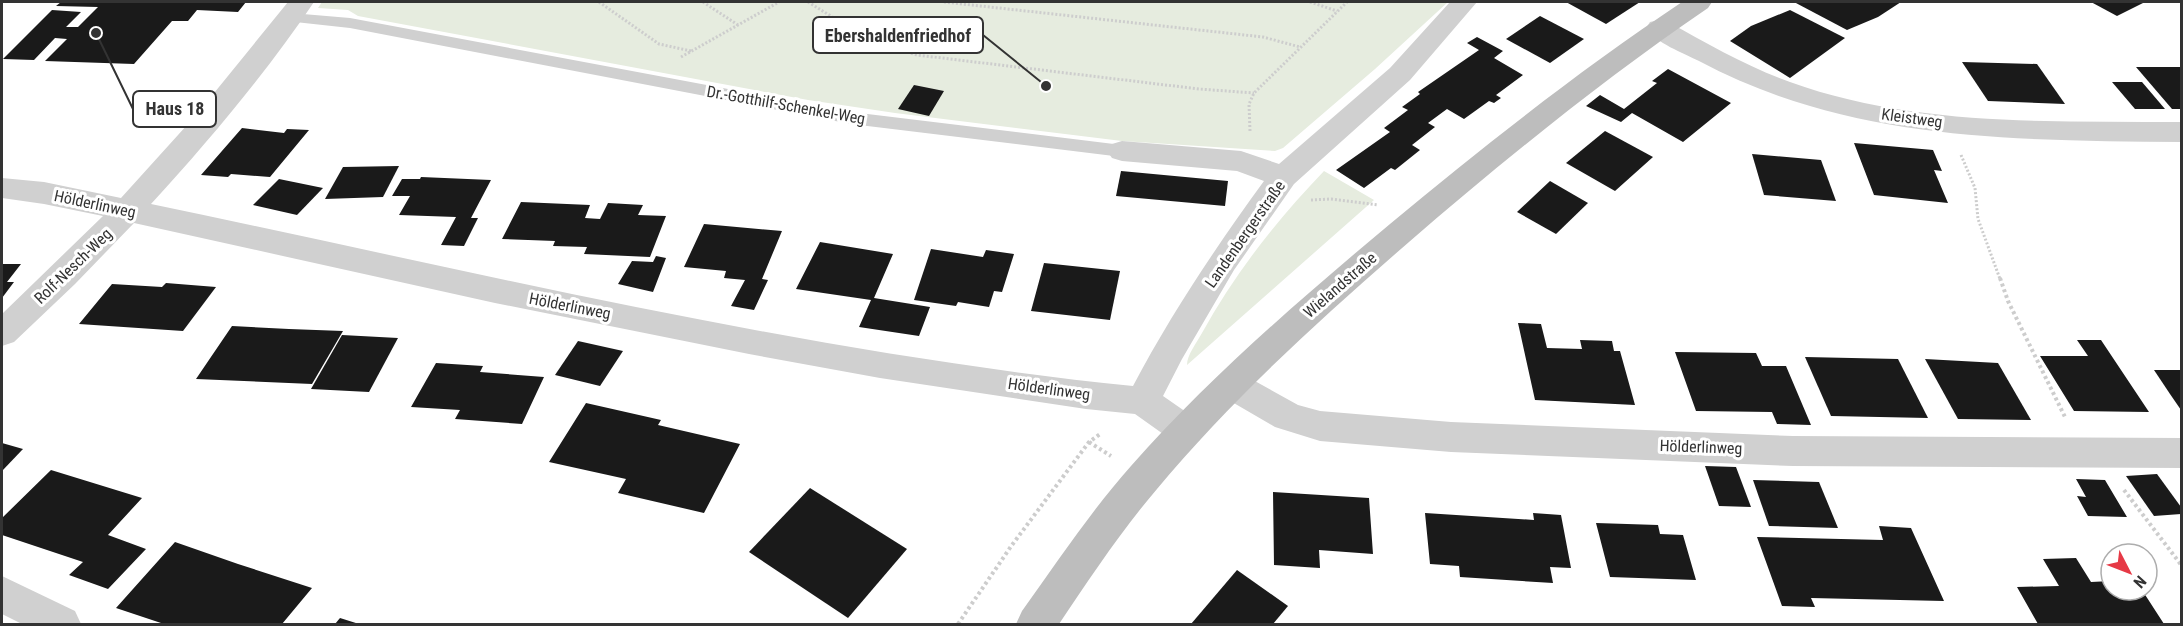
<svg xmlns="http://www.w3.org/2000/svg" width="2183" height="626" viewBox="0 0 2183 626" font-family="'Roboto Condensed',sans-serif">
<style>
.green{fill:#e6ecdf}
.building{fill:#1a1a1a}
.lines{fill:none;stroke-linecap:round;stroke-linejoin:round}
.path-far1{stroke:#cdcdcd;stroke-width:3;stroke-dasharray:2 2;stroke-linecap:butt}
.path{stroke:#cdcdcd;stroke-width:4;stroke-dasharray:3 3;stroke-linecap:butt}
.service{fill:#d0d0d0;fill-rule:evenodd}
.minor{fill:#d0d0d0;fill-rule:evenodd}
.secondary{fill:#bdbdbd;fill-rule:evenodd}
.labels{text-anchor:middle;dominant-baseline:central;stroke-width:6;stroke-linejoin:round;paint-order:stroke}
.street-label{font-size:16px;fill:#333;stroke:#fff}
.leader{fill:none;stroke:#333;stroke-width:2}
.callout-dot{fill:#333;stroke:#fff;stroke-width:2}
.callout{fill:#fff;stroke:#333;stroke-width:2}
.callout-label{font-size:18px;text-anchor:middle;font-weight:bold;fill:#333}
</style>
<rect width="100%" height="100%" fill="#fff"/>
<g class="green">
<polygon points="322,2 1448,2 1375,69 1283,148 1275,151 1122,141 895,113 808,100 358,16 348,10 318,8"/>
<path d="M1324,171L1374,200L1187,365C1187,355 1197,342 1202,333C1235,273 1277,220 1324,171Z"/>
</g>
<g class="building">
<polygon points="61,2 246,2 238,12 197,10 188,21 172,21 134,64 45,61 67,39 55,38 34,60 3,59 52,10 81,12 66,27 78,27 98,7 56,6"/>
<polygon points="1566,2 1640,2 1606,24"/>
<polygon points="1794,2 1901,2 1878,17 1847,30"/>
<polygon points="2091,2 2145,2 2117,16"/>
<polygon points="1790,10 1845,38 1790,78 1730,41 1751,26"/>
<polygon points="1540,16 1584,39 1550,63 1506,39"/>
<polygon points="1477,37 1503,51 1494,58 1523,75 1496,95 1501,98 1494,103 1489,101 1464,119 1447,109 1428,123 1435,127 1412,145 1420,150 1395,170 1391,168 1364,188 1336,170 1390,132 1384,128 1408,110 1402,107 1420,94 1418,92 1479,50 1467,43"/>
<polygon points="1962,62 2037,64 2065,104 1988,101"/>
<polygon points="2136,67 2181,67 2181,109 2172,109"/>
<polygon points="1668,69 1731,103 1683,142 1632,113 1621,122 1586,106 1600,95 1624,109 1657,83 1652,81"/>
<polygon points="2112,82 2142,82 2165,109 2135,109"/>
<polygon points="914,85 944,91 929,116 898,109"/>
<polygon points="242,128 284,133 287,129 309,130 270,177 231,174 228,177 201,175"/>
<polygon points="1605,131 1653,157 1615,191 1566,163"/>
<polygon points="1854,143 1933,150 1942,171 1934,170 1948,203 1874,195"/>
<polygon points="1752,154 1821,160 1836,201 1764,195"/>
<polygon points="399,166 383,197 325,199 343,167"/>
<polygon points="1121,171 1228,181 1225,206 1116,196"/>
<polygon points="421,177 491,180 471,218 478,218 464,246 441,245 456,217 399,215 410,196 392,196 402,179 420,179"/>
<polygon points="279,179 323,188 297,215 253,205"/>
<polygon points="1550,181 1588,203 1556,234 1517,212"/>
<polygon points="521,202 590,205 585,218 600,219 608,203 643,205 638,215 666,216 650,257 584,254 587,247 553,246 555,241 502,239"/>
<polygon points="704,224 782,231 762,279 768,280 754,310 731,306 745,280 724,278 726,271 684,267"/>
<polygon points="820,242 893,254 874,298 930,307 919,336 859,327 871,300 796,289"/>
<polygon points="931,249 983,257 986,250 1014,254 1002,292 994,291 989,307 958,302 956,306 914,300"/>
<polygon points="656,256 666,258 653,292 618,284 632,261 653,262"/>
<polygon points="1044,263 1120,271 1110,320 1031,311"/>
<polygon points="2,264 21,264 7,282 14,282 2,298"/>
<polygon points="166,283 216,287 183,331 79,324 112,284 162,287"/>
<polygon points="1518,323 1541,324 1547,348 1582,349 1580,340 1612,341 1614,351 1620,351 1635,405 1535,400"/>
<polygon points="232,326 289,329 343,331 312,384 196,379"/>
<polygon points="342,335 398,338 369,392 311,389"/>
<polygon points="2077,340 2101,340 2149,412 2074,411 2040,356 2088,356"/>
<polygon points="578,341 623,351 600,386 555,375"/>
<polygon points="1675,352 1756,353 1762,366 1786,366 1811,425 1777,424 1772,412 1696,411"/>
<polygon points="1805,357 1898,359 1928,418 1831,416"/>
<polygon points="1925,359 1998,363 2031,420 1958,419"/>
<polygon points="436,363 483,366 480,372 544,377 522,424 455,419 460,410 411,407"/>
<polygon points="2154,370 2181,370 2181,410 2170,394"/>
<polygon points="586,403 661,420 658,425 740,444 704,513 618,493 626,479 549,462"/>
<polygon points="2,443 23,449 2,471"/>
<polygon points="1705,466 1736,467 1751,507 1719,506"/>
<polygon points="51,470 142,498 108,535 146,549 108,589 69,575 83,562 2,535 2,518"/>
<polygon points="2157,474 2181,507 2181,514 2154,516 2126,476"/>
<polygon points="2076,479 2105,480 2127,517 2088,516 2077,496 2086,497"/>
<polygon points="1753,480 1819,482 1838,528 1769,526"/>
<polygon points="810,488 907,549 848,618 749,552"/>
<polygon points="1273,492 1369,498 1373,554 1319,550 1320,568 1274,565"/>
<polygon points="1425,513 1534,520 1533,513 1561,515 1571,568 1550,567 1553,583 1460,577 1459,566 1430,564"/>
<polygon points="1596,523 1658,525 1660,534 1683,535 1696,580 1610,577"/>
<polygon points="1879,526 1911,528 1944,601 1811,598 1815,607 1782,606 1757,537 1883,540"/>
<polygon points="175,542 238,564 312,588 282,624 164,624 116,608"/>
<polygon points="2076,558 2091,582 2111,581 2111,590 2142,590 2164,624 2038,624 2017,587 2059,586 2043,559"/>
<polygon points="1237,570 1288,606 1273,624 1191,624"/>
<polygon points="340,618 359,624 335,624"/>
</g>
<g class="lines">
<g class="path-far1">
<polyline points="599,2 659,44 691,51"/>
<polyline points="703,2 738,25"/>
<polyline points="808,2 873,42 917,55 1199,89 1254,93"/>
<polyline points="944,2 1263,37 1300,47"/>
<polyline points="1310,2 1337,11"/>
<polyline points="681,57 779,2"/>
<polyline points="1250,131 1249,104 1254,93 1347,2"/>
<polyline points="1961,155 1975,188 1978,219 2000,279"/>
<polyline points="1311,200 1331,199 1378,205"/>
</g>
<g class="path">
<polyline points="2000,278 2008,301 2065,417"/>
<polyline points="1089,442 1111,456"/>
<polyline points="2124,490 2182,566"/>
<polyline points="958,624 1012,545 1089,442 1100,434"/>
</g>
<polygon class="service" points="291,13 350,18 851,112 1122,145 1128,147 1131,151 1128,155 1122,157 851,124 350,28 286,21 283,18"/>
<g class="minor">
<path d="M288,2H314C266,73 209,141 151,204C477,272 802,352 1133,386C1171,314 1216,247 1264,181L1237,171L1122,161L1112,158L1107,151L1112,144L1122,141L1241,151L1279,164L1390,68L1450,2H1477L1410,80L1294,184L1234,270L1182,359L1163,396L1199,421L1204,431L1199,441L1186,446L1173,441L1135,414L1086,409L880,378L749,354L495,303L134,223L75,284L14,342L2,346V314L103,216L44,204L2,198V178L44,182L121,198L197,114Z"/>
<path d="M1659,20L1668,22C1708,44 1748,67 1790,82C1914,127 2052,121 2182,122V142C2014,140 1851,142 1699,61C1683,53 1656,43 1646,28L1650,22Z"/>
<polygon points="1232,371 1244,375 1298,405 1320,411 1451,422 1793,436 2182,438 2182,468 1793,466 1451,452 1320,441 1275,427 1220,395 1215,385 1220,375"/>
<polygon points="2,576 75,611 81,624 22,624 2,614"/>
</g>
<path class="secondary" d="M1682,2H1712L1708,8C1604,79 1505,159 1409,242C1320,319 1232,399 1157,489C1121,531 1090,578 1059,624H1016L1022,611C1057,562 1091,511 1131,466C1209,378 1299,300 1390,224C1484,146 1580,70 1682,2Z"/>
</g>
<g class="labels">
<g class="street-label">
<text transform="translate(786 105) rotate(10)">Dr.-Gotthilf-Schenkel-Weg</text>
<text transform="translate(1912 118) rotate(8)">Kleistweg</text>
<text transform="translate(95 204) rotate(12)">Hölderlinweg</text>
<text transform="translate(1245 234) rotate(-55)">Landenbergerstraße</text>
<text transform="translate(73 266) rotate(-44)">Rolf-Nesch-Weg</text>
<text transform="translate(1340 285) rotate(-41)">Wielandstraße</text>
<text transform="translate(570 306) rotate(11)">Hölderlinweg</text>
<text transform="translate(1049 389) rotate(8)">Hölderlinweg</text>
<text transform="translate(1701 447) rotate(2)">Hölderlinweg</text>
</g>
</g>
<path class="leader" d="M1046 86L983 35M96 33L133 109"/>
<g class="callout-dot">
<circle cx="1046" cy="86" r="6"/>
<circle cx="96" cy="33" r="6"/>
</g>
<g class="callout">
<rect x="813" y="17" width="170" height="36" rx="6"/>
<rect x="133" y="91" width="83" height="36" rx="6"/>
</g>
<g class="callout-label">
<text x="898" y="42">Ebershaldenfriedhof</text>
<text x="175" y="115">Haus 18</text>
</g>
<rect width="2183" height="626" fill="none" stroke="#333333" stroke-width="6"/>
<g transform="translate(2129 572) rotate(132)"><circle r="28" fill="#ffffff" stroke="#adadad" stroke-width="1.5"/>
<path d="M0-4.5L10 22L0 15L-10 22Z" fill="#e63946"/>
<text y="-9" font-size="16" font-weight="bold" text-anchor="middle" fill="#333333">N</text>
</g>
</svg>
